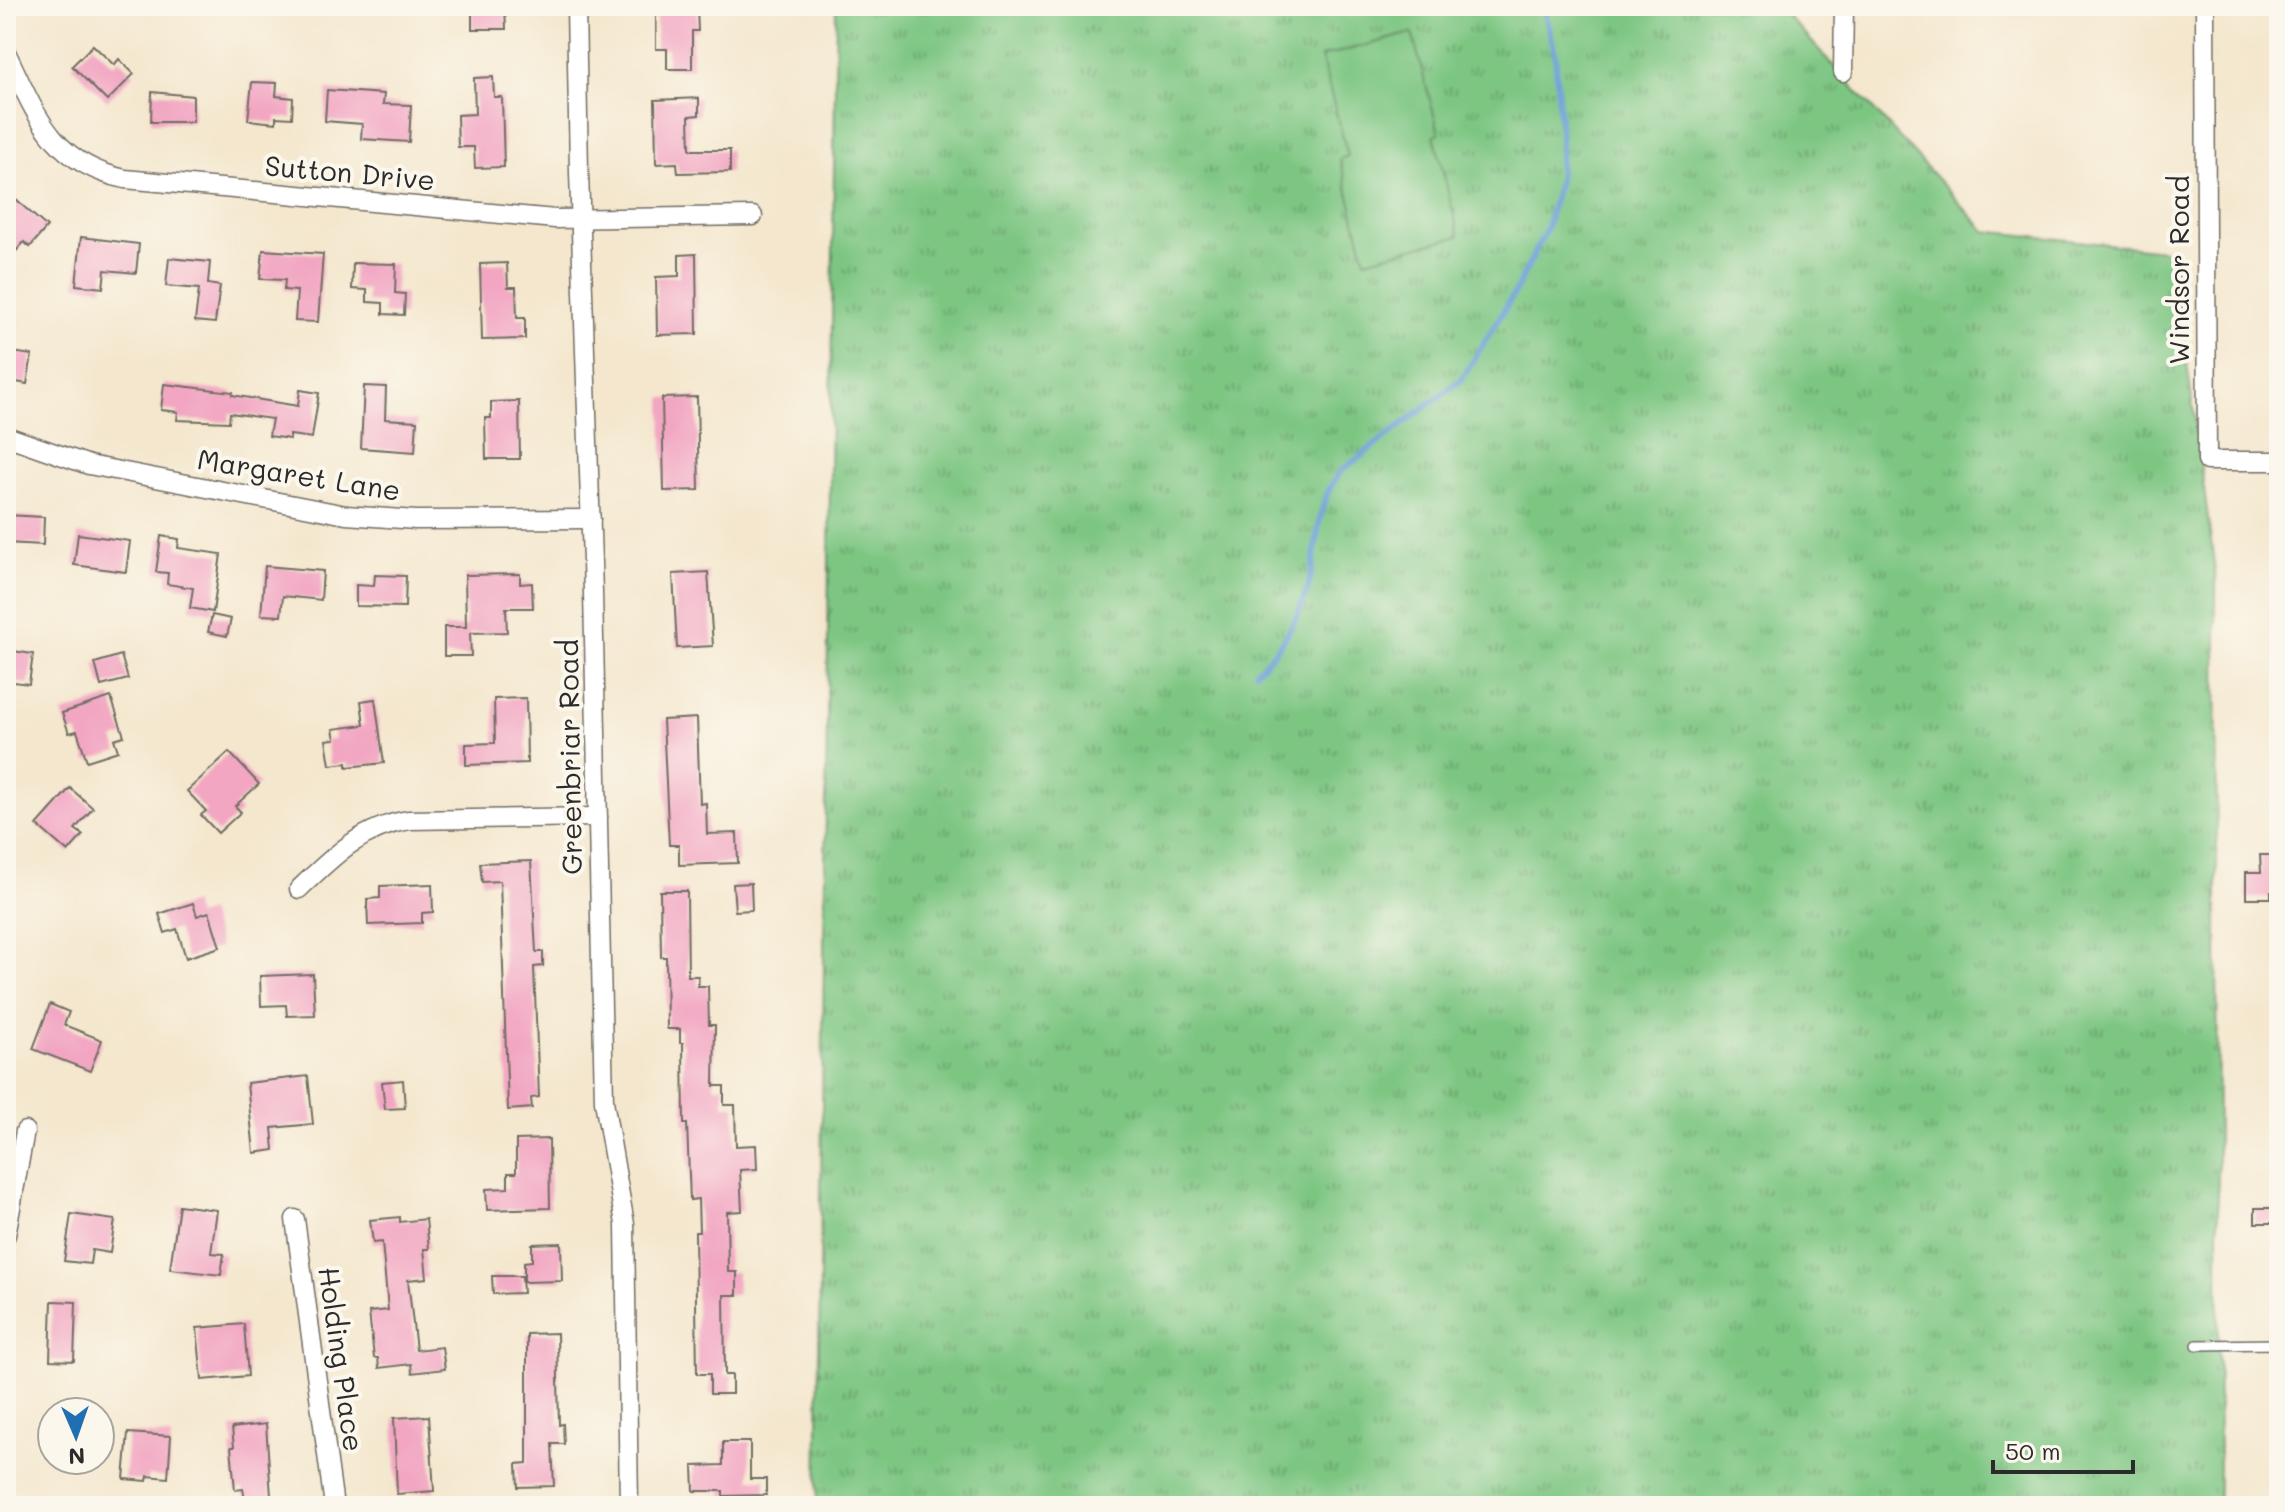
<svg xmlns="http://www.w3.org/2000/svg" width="2285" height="1512" viewBox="0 0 2285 1512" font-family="Mali,sans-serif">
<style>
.grass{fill:url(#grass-tufts);stroke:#547856;stroke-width:2}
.park{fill:#7dc682;stroke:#547856;stroke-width:2}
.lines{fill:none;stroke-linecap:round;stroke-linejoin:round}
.stream{stroke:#679ed5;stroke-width:6}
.building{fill:#f2a6c2}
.lane-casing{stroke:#716d64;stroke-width:12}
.street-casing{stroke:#716d64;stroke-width:21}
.lane{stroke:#fff;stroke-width:9}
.street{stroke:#fff;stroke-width:18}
.labels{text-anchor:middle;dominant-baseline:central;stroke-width:8;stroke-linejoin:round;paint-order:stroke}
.street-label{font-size:28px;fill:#2b2b2b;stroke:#fbf7ec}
</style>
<defs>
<pattern id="grass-tufts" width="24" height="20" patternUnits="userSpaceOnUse" patternTransform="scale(2)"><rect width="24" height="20" fill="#7dc682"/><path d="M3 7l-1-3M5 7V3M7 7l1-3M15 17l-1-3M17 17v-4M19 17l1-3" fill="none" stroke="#67a16b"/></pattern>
</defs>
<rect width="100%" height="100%" fill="#fbf7ec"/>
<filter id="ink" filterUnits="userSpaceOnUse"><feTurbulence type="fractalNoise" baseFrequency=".0125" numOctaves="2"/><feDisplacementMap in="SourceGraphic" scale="16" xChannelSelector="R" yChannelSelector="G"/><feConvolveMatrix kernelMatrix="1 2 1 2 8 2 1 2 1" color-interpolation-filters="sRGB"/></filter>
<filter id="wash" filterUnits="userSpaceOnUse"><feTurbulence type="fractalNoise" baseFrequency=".006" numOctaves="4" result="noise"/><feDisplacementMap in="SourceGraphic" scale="32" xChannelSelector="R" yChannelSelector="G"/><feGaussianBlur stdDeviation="1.8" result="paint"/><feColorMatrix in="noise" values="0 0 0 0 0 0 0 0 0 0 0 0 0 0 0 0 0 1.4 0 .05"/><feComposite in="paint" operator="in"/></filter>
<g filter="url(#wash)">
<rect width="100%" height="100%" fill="#f4e7ce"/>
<polygon class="grass" points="836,6 1779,6 1985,231 2172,251 2216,578 2219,1506 817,1506"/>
<polygon class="park" points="1412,33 1439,133 1434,135 1459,236 1365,260 1340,159 1348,156 1321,57"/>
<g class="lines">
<path class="stream" d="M1256,671C1285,646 1305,607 1312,570C1319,534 1317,500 1341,471L1462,379L1515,292L1546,230L1559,181L1561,140L1555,52L1543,6"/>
</g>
<g id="blocks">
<g class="building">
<polygon points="472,6 505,6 506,29 472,29"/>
<polygon points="656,6 697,8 698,31 692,31 692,69 667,69 667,49 656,49"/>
<polygon points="93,45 114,65 119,59 134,74 107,101 72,66"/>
<polygon points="493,77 494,97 502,97 504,167 475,168 474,147 458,147 457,115 475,114 474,78"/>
<polygon points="252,82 277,83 276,96 293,98 292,118 276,117 276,123 248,120"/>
<polygon points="327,90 384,94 383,104 411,105 409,142 361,139 362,124 325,121"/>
<polygon points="152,92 193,96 193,122 151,122"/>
<polygon points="699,98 699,115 689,116 690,150 730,150 730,172 678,173 677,163 656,164 655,100"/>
<polygon points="6,191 47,227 30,247 24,242 6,263"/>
<polygon points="81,237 139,244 136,273 105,270 103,288 76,285"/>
<polygon points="263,250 323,254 318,322 295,321 297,291 284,290 285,280 260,279"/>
<polygon points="696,254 697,334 657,335 656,277 679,276 679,255"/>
<polygon points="169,258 210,262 208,284 220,286 215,323 195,321 199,289 166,286"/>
<polygon points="353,263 396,264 395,293 405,294 404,315 383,314 383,303 367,302 367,290 352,289"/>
<polygon points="507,263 508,287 516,287 517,318 525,318 525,339 482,340 480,264"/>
<polygon points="6,351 32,355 27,384 6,380"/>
<polygon points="164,384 233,392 232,395 298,406 300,390 319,393 312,438 290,435 290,439 269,436 272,419 230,413 229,422 177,420 178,412 161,410"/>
<polygon points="364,386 386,387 385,419 417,421 415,452 361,448"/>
<polygon points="697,397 699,490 664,491 662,398"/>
<polygon points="519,401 520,459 486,459 485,418 491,418 491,402"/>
<polygon points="6,515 44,517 43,545 6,543"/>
<polygon points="78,534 130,541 126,572 74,565"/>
<polygon points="161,536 179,539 178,548 221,554 213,612 190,608 193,588 167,584 168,573 156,572"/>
<polygon points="265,566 323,571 321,600 283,596 281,616 261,615"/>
<polygon points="708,572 713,646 677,648 673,574"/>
<polygon points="520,574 520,584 532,583 533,608 506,608 507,632 470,633 471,656 444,656 444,627 466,627 465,575"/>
<polygon points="375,575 406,576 405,607 356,606 356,585 374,586"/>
<polygon points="212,615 231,619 227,636 208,632"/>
<polygon points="6,650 33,654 29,684 6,681"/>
<polygon points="121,655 128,679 101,686 95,663"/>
<polygon points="111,697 124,736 114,739 118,751 87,761 77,731 69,733 62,713"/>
<polygon points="526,698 527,763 466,765 466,744 495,743 494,699"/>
<polygon points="375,699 384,763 347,767 347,763 330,765 326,740 335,739 333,729 364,725 361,701"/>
<polygon points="697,718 700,804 706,803 707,834 737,833 738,863 679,865 679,845 669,845 663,720"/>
<polygon points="229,752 259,784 235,806 241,812 218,833 201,815 206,811 187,791"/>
<polygon points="70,788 93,808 75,829 83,835 68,852 37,825"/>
<polygon points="2260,855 2279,855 2279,892 2271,892 2271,898 2246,898 2246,872 2261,872"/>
<polygon points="531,861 536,952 543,952 543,966 534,967 539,1097 531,1098 532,1108 508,1110 500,881 482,882 480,863"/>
<polygon points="751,883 752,910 735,911 733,884"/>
<polygon points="432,884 433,912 422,913 422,923 368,925 367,899 380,898 380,886"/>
<polygon points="660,891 687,891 688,976 698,976 698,986 708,986 709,1025 715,1025 714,1086 724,1086 724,1105 735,1105 736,1146 756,1145 757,1169 740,1170 742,1211 727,1212 728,1272 737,1272 737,1295 724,1295 725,1375 732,1375 732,1394 710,1394 710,1374 697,1374 695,1232 699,1232 698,1199 690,1200 687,1124 684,1124 683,1043 680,1043 680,1029 667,1029 666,957 661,957"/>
<polygon points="193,903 197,916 209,912 220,947 186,958 177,929 165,933 159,914"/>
<polygon points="313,974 315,1015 287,1016 286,1005 261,1006 260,976"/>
<polygon points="50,1004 69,1012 64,1025 102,1040 90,1071 33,1049"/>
<polygon points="308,1076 313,1124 272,1128 274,1150 254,1153 247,1083"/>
<polygon points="403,1080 405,1108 385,1109 382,1082"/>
<polygon points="549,1139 550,1208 487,1210 486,1189 508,1188 508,1173 516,1173 516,1140"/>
<polygon points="179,1205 217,1210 211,1253 224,1254 221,1275 170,1269"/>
<rect x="2255" y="1208" width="24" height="15"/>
<polygon points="71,1214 115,1220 110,1253 92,1250 90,1264 64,1261"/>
<polygon points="400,1217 400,1222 426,1219 429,1249 424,1249 427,1278 408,1280 416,1350 442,1347 445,1369 412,1373 411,1364 379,1368 378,1358 374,1358 369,1312 388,1310 382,1242 373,1243 370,1220"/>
<polygon points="561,1243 562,1281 524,1282 524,1262 532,1261 532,1244"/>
<polygon points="492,1276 522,1276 523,1293 493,1294"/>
<polygon points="52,1301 76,1302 74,1361 50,1360"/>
<polygon points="244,1324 248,1376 202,1380 197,1328"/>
<polygon points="557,1333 559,1425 563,1424 564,1444 552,1444 554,1486 518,1487 517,1464 527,1463 527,1334"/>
<polygon points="429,1416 434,1491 397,1494 394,1418"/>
<polygon points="266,1424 271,1496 245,1499 243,1489 235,1490 231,1447 234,1447 232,1428"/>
<polygon points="128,1433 171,1436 168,1478 148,1476 147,1481 124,1479"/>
<polygon points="723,1442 750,1442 750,1479 766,1479 766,1495 723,1496 723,1491 694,1491 693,1466 723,1465"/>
</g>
</g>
</g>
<g filter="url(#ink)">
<use href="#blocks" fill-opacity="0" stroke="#716d64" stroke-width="2"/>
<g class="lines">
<defs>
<polyline id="lane" points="2197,1345 2279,1344"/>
<g id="street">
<polyline points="576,6 579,172 593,592 604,1101 625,1224 629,1506"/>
<polyline points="2205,6 2207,461 2279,461"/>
<path d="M6,52C36,114 51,163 125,179L555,219L753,216"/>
<polyline points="1843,72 1844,6"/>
<polyline points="6,436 89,465 346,515 416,520 591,519"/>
<path d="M299,889C332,857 362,827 409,820L598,817"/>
<polyline points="295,1219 334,1506"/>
<polyline points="6,1235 25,1131"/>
</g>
</defs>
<use href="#lane" class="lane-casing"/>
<use href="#street" class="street-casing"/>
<use href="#lane" class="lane"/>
<use href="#street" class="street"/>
</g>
</g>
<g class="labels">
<g class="street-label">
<text transform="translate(350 172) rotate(5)">Sutton Drive</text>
<text transform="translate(2178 270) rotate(-90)">Windsor Road</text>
<text transform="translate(299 474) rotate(9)">Margaret Lane</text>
<text transform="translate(569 757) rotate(-91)">Greenbriar Road</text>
<text transform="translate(342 1359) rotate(82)">Holding Place</text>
</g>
</g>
<rect width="2285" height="1512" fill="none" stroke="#fbf7ec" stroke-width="32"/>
<g transform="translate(76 1436) rotate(178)"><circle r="38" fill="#fbf7ec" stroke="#a8a59f" stroke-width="2"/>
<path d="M0-6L14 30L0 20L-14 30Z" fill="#1f6fb2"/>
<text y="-12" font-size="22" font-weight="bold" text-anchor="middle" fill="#2b2b2b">N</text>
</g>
<path d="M1993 1460v12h140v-12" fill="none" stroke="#2b2b2b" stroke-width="4"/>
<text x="2005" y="1460" font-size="24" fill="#2b2b2b" stroke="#fbf7ec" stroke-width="6" paint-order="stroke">50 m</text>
</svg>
